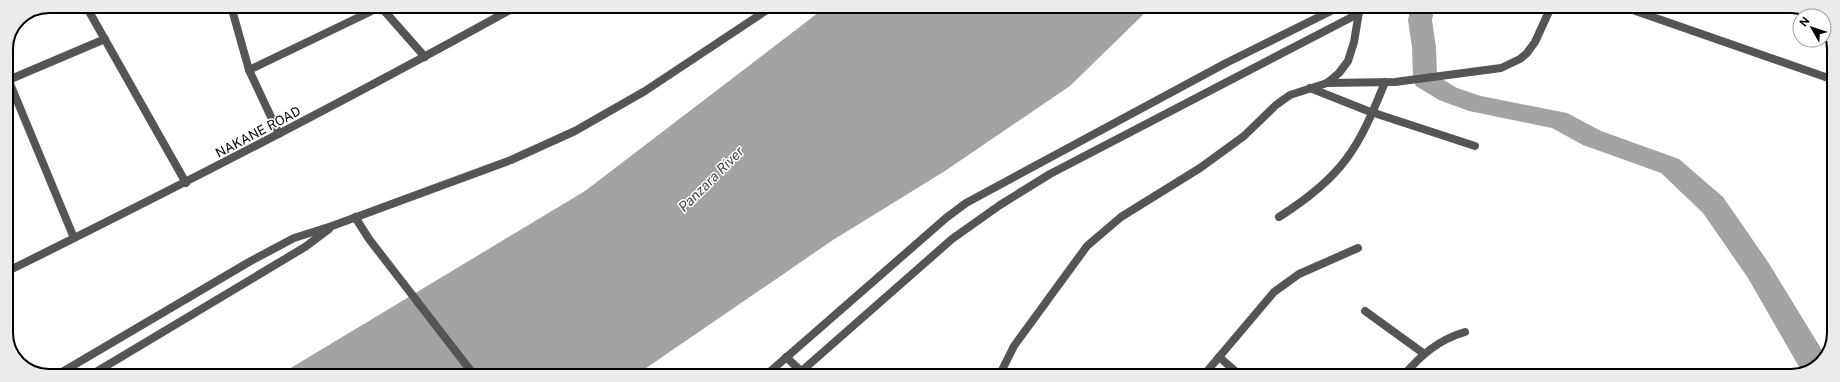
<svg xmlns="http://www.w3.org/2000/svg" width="1840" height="382" viewBox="0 0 1840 382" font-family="'Public Sans',sans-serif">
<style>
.water{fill:#a3a3a3}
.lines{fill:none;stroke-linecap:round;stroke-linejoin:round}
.river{fill:#a3a3a3;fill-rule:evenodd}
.minor{stroke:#555;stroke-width:8}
.tertiary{stroke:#555;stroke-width:8}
.labels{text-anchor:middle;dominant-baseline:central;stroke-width:3;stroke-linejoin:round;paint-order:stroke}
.street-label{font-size:13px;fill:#000;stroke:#fff}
.water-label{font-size:14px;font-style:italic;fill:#444;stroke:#fff}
.rim{fill:none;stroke:#000;stroke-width:2}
</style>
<rect width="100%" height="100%" fill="#fff"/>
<polygon class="water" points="827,6 1152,6 1070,86 945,171 833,240 636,375 279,375 585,191"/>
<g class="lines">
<polygon class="river" points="1411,7 1435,7 1432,20 1436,47 1437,76 1457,88 1481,96 1567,113 1601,131 1679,159 1723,197 1768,262 1825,355 1819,366 1802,372 1748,278 1703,213 1661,173 1583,145 1552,128 1469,111 1439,100 1416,86 1413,80 1412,47 1408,20"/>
<g class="minor">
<polyline points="86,6 186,183"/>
<polyline points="231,6 249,70 279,134"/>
<polyline points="380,6 425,57"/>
<polyline points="497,6 504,13"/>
<polyline points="249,70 380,7"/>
<polyline points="6,74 74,238"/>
<polyline points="6,81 105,39"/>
<polyline points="1327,83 1395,82 1501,68 1520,59 1527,53 1535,42 1551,7"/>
<polyline points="1310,88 1368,111 1475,146"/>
<path d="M1279,217C1342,177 1358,150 1385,82"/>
<polyline points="1365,311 1423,353"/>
<polyline points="786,357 801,371 799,376"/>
<polyline points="1219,357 1241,376"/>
<polyline points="999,376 1014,346 1087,246 1121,217 1200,168 1244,136 1276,105 1290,95 1327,83 1339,73 1348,61 1354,42 1359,12"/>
<polyline points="1203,376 1274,292 1299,274 1358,248"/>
<path d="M1403,376C1421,355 1438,340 1465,332"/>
</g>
<g class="tertiary">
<polyline points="1624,7 1834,80"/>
<polyline points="355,217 369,239 474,375"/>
<path d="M6,272C178,187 349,99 517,6"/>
<polyline points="57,375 249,262 294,238 332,226 511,160 575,131 645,91 773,6"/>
<polyline points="91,375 305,247 329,229"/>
<polyline points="765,376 946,218 966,203 1226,63 1339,7"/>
<polyline points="796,376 952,239 1000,205 1050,174 1350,18 1364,7"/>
</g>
</g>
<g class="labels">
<g class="street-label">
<text transform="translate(258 132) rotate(-28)">NAKANE ROAD</text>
</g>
<g class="water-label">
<text transform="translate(711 179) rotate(-45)">Panzara River</text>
</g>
</g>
<path d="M0 0H1840V382H0ZM49 13H1791A36 36 0 0 1 1827 49V333A36 36 0 0 1 1791 369H49A36 36 0 0 1 13 333V49A36 36 0 0 1 49 13Z" fill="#ebebeb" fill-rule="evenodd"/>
<path class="rim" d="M49 13H1791A36 36 0 0 1 1827 49V333A36 36 0 0 1 1791 369H49A36 36 0 0 1 13 333V49A36 36 0 0 1 49 13Z"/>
<g transform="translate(1812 28) rotate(309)"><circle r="19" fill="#ffffff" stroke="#999999"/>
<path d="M0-3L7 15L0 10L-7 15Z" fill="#000000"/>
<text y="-6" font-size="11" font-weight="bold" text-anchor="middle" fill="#000000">N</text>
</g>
</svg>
